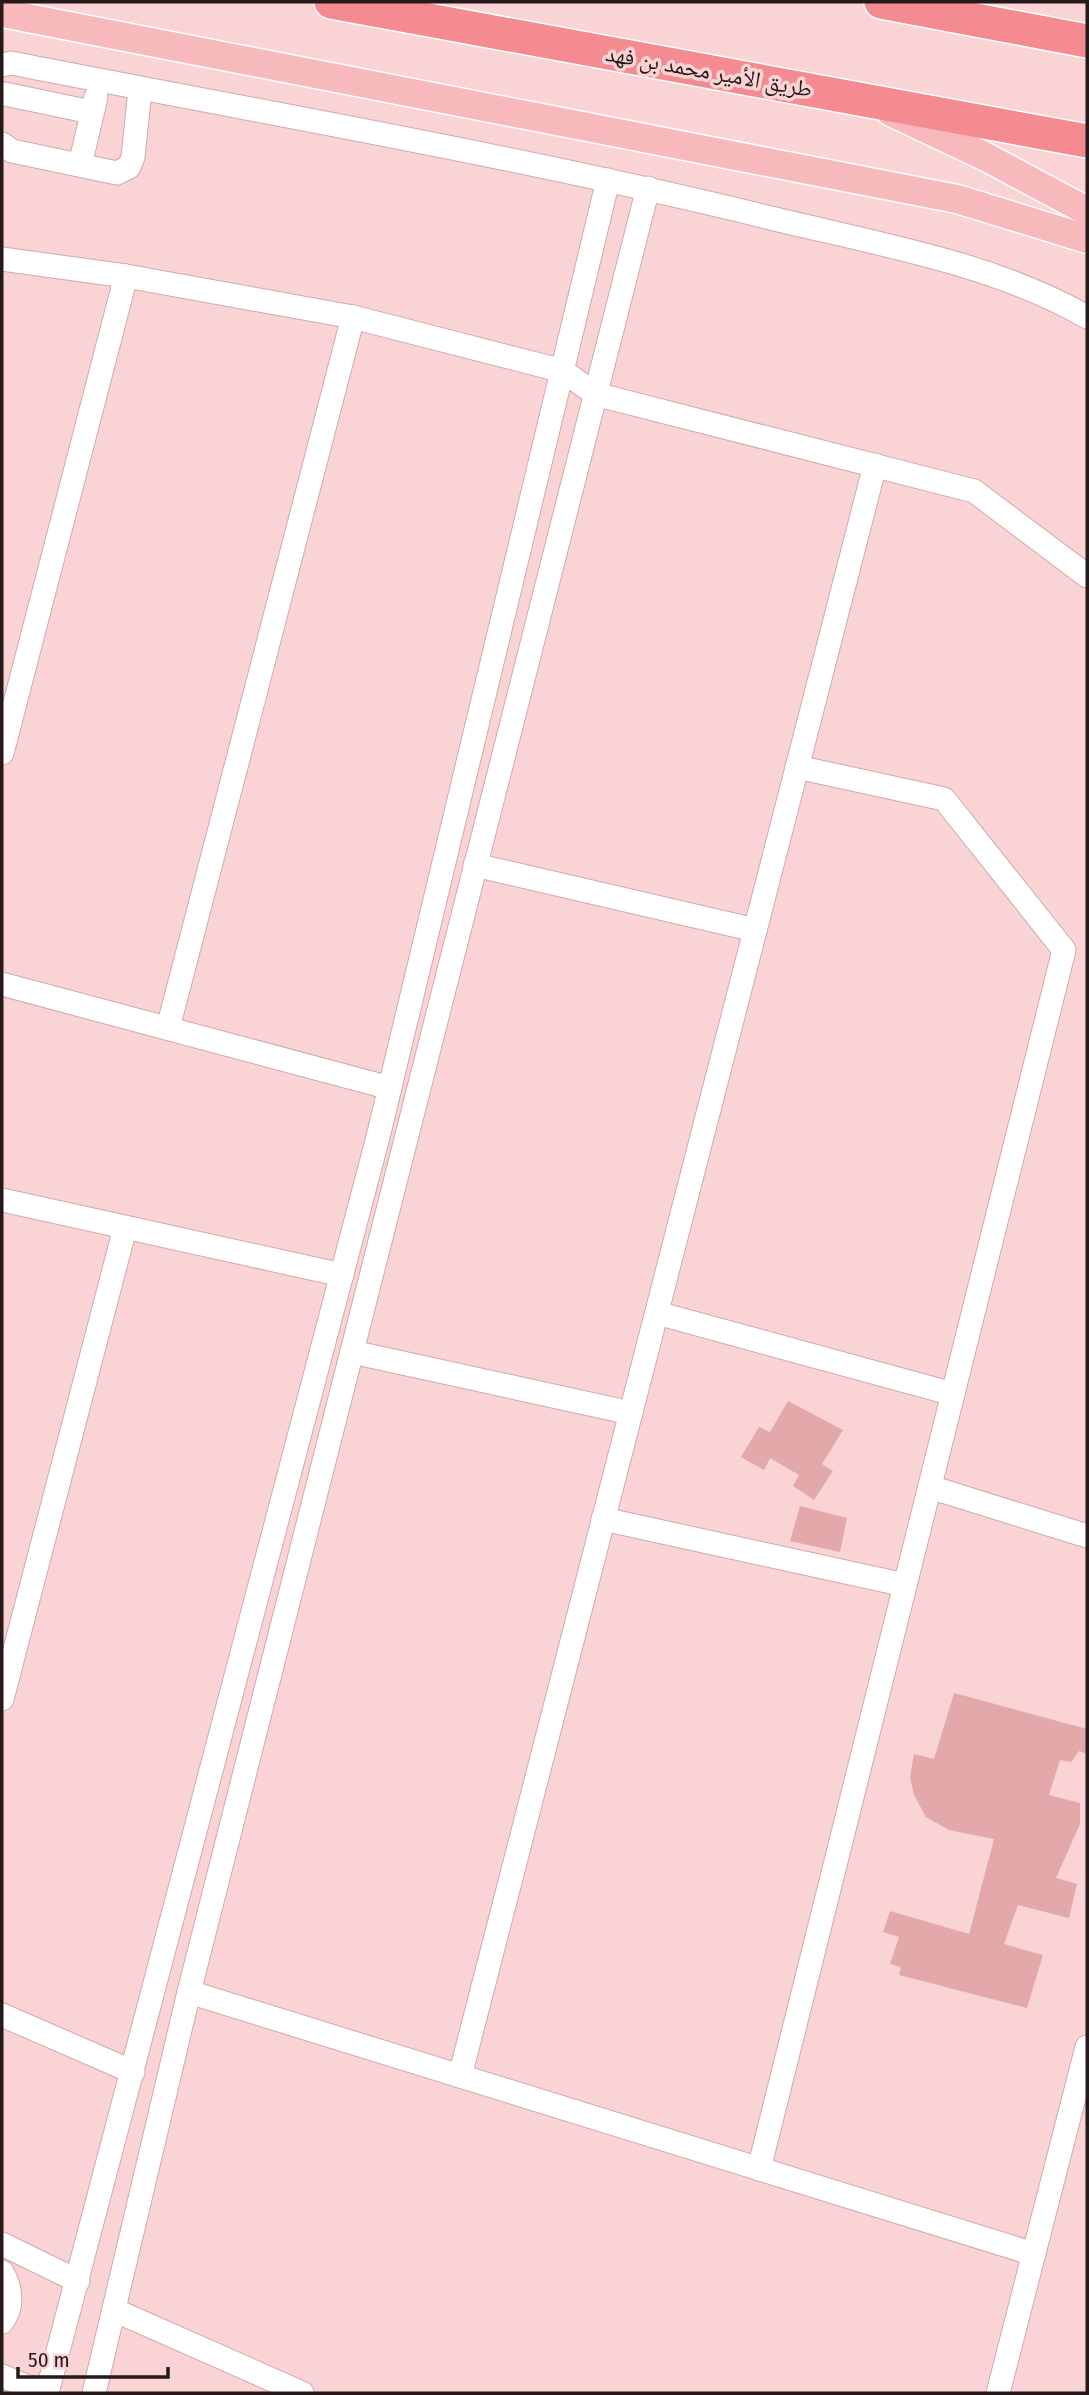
<svg xmlns="http://www.w3.org/2000/svg" width="1089" height="2395" viewBox="0 0 1089 2395" font-family="'Fira Sans Condensed','Noto Naskh Arabic',sans-serif">
<style>
.building{fill:#e3a8a9}
.lines{fill:none;stroke-linecap:round;stroke-linejoin:round}
.minor-casing{stroke:#cfaaab;stroke-width:25}
.major-casing{stroke:#fff;stroke-width:31}
.highway-casing{stroke:#fff;stroke-width:36}
.minor{stroke:#fff;stroke-width:23}
.major{stroke:#f8b9bc;stroke-width:28}
.highway{stroke:#f38b90;stroke-width:33}
.labels{text-anchor:middle;dominant-baseline:central;stroke-width:7;stroke-linejoin:round;paint-order:stroke}
.street-label{font-size:23px;fill:#261919;stroke:#fad3d4}
</style>
<rect width="100%" height="100%" fill="#fad3d4"/>
<g class="building">
<polygon points="788,1401 843,1430 822,1464 833,1471 814,1500 793,1486 799,1475 770,1458 764,1470 741,1457 759,1427 770,1432"/>
<polygon points="800,1506 847,1518 840,1552 790,1541"/>
<polygon points="954,1693 1087,1729 1087,1754 1079,1751 1071,1762 1060,1760 1049,1795 1080,1803 1080,1824 1056,1878 1077,1884 1069,1918 1018,1905 1004,1944 1043,1955 1027,2008 899,1975 901,1967 890,1964 899,1937 883,1932 890,1911 969,1934 994,1839 949,1830 926,1817 914,1795 910,1777 914,1754 934,1759"/>
</g>
<g class="lines">
<defs>
<g id="minor">
<path d="M2,65L11,63C266,113 523,157 775,219C878,244 995,264 1087,317"/>
<polyline points="5,94 91,112"/>
<polyline points="2,144 12,151 117,173 129,167 133,157 140,90"/>
<polyline points="80,165 96,97"/>
<polyline points="2,259 126,276 353,317 563,371 595,394 974,491 1087,576"/>
<polyline points="2,753 126,276"/>
<polyline points="475,865 755,930"/>
<polyline points="2,984 390,1088"/>
<polyline points="168,1028 353,317"/>
<polyline points="2,1200 342,1275"/>
<polyline points="657,1313 953,1394"/>
<polyline points="352,1352 631,1413"/>
<polyline points="930,1487 1087,1536"/>
<polyline points="603,1519 905,1585"/>
<polyline points="2,1699 125,1228"/>
<polyline points="189,1992 1034,2254"/>
<polyline points="2,2015 133,2072"/>
<polyline points="460,2076 875,465"/>
<polyline points="759,2169 1064,950 944,799 797,767"/>
<polyline points="2,2244 78,2281"/>
<path d="M2,2272C11,2288 14,2307 2,2322"/>
<polyline points="114,2310 302,2393"/>
<polyline points="2,2376 43,2393"/>
<polyline points="47,2393 378,1137 608,180"/>
<polyline points="94,2393 189,1992 648,188"/>
<polyline points="998,2393 1087,2047"/>
</g>
<g id="major">
<polyline points="2,13 957,199 1087,239"/>
<polyline points="891,112 986,157 1087,211"/>
</g>
<g id="highway">
<polyline points="331,2 1087,141"/>
<polyline points="881,2 1087,41"/>
</g>
</defs>
<use href="#minor" class="minor-casing"/>
<use href="#major" class="major-casing"/>
<use href="#highway" class="highway-casing"/>
<use href="#minor" class="minor"/>
<use href="#major" class="major"/>
<use href="#highway" class="highway"/>
</g>
<g class="labels">
<g class="street-label">
<text transform="translate(709 71) rotate(10)">طريق الأمير محمد بن فهد</text>
</g>
</g>
<rect width="1089" height="2395" fill="none" stroke="#261919" stroke-width="7"/>
<path d="M18 2367v10h150v-10" fill="none" stroke="#261919" stroke-width="3.5"/>
<text x="28" y="2367" font-size="21" fill="#261919" stroke="#fad3d4" stroke-width="5" paint-order="stroke">50 m</text>
</svg>
